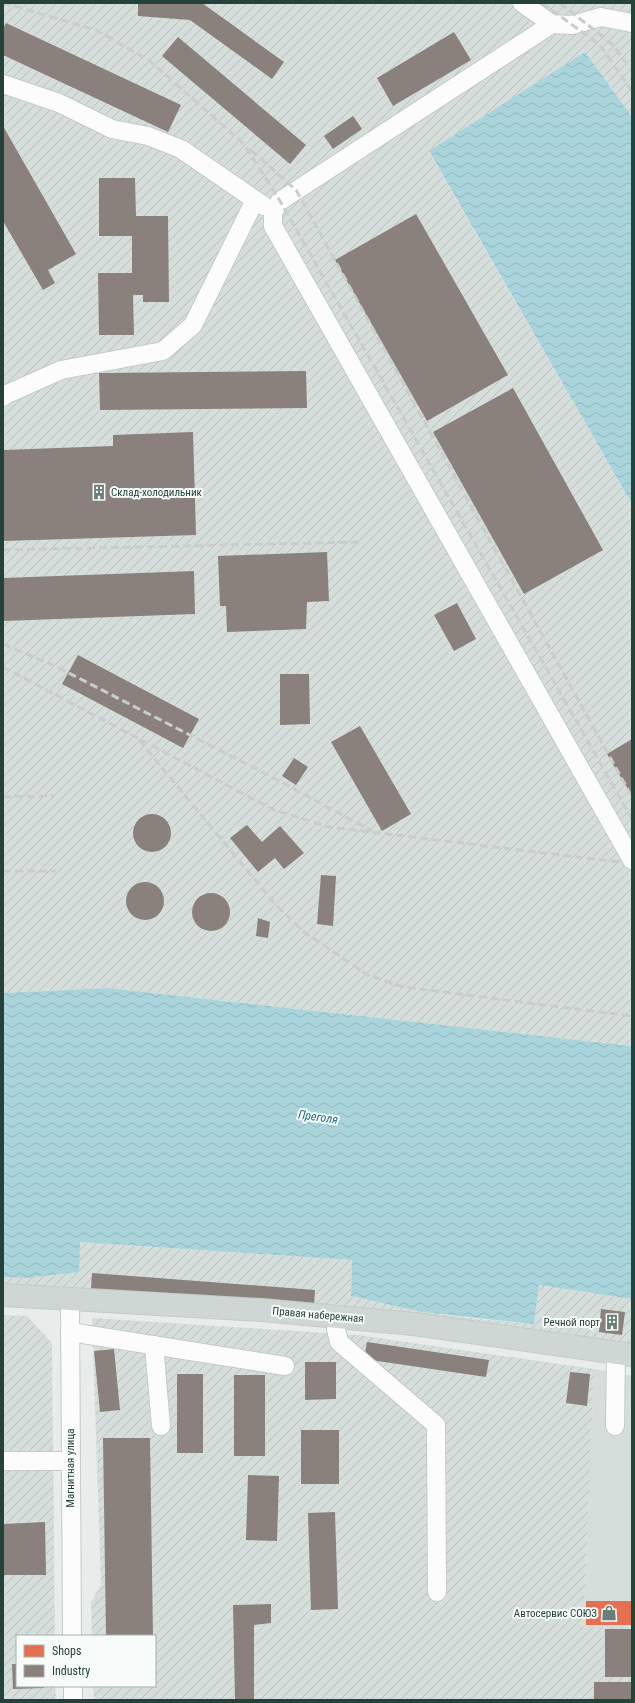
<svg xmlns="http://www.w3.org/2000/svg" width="635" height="1703" viewBox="0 0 635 1703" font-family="'Roboto Condensed',sans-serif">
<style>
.built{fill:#d6dedb}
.industrial{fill:url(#industrial-furrows)}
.water{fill:url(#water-waves)}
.shops{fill:#e76f51}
.industry{fill:#8a817c}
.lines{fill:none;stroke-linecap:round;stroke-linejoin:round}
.minor-casing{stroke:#c5cac8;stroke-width:20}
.major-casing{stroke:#c3ccc9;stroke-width:24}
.minor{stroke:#fcfcfc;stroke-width:18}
.major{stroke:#cfd7d5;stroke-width:22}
.rail{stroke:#c9cdcc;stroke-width:3;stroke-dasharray:8 4;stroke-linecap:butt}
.labels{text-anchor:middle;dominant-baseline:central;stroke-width:4;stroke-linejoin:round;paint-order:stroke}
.poi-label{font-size:11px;fill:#24423a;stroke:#f7fbf9;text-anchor:end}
.street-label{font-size:11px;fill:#24423a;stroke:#f7fbf9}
.water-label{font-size:12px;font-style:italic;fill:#1c6f80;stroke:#f7fbf9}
</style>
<defs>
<pattern id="industrial-furrows" width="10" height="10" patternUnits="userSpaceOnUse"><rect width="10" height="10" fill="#d6dedb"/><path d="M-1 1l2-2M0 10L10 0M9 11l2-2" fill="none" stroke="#b8c0bd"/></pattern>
<pattern id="water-waves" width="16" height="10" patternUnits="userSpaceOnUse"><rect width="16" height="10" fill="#a9d4db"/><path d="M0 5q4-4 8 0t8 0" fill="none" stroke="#91b7bd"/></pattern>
</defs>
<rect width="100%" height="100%" fill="#e8edeb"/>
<polygon class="built" points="594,1369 632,1376 632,1627 581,1628 585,1594"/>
<g class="industrial">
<polygon points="3,3 632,3 632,117 585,52 429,152 632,504 632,1046 108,988 3,993"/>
<polygon points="80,1242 352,1260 351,1296 422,1312 479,1319 534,1324 539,1285 632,1299 632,1348 3,1285 3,1277 24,1278"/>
<polygon points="3,1315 27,1316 52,1343 55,1636 17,1636 17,1686 55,1686 56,1700 3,1700"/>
<polygon points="92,1318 358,1335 594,1369 585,1594 581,1627 632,1627 632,1700 94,1700 93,1686 155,1686 155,1636 92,1636 91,1602 101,1585"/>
</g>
<g class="water">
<polygon points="585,52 632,117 632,504 429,151"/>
<polygon points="108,988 632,1046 632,1299 539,1285 534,1324 422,1312 351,1296 352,1260 80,1242 79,1272 24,1278 3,1277 3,993"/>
</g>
<rect class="shops" x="586" y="1601" width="46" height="24"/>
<g class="industry">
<polygon points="138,3 202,3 284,62 272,79 190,20 138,16"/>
<polygon points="6,23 181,105 168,132 3,55 3,29"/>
<polygon points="454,32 471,60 393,106 377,78"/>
<polygon points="178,37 306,145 290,164 162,56"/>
<polygon points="353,116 362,129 333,149 324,136"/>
<polygon points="3,126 76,254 48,270 55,283 43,290 3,221"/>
<polygon points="99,178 135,178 136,216 168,216 169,302 143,302 143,295 133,295 134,335 99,335 98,273 132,273 132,236 99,236"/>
<polygon points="416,214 508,375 427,421 335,260"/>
<polygon points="306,371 307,408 100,410 99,373"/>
<polygon points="513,388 603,550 524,594 433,432"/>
<polygon points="193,432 196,535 3,541 3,450 113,446 113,435"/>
<polygon points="327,552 329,601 307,602 306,629 227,632 226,606 220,606 218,556"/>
<polygon points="194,571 195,614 3,621 3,578"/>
<polygon points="457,603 476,639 454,651 434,615"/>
<polygon points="78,655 199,719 183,748 62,684"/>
<polygon points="280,674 309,674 310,724 280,725"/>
<polygon points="360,726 411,814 382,831 331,742"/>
<polygon points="632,739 632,796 607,754"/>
<polygon points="294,758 308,767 296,785 282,776"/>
<circle cx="152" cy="833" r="19"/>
<polygon points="247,825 262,842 280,826 304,853 284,869 275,858 258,872 230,838"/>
<polygon points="321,875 336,876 333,926 317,924"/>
<circle cx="145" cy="901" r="19"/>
<circle cx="211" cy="912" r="19"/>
<polygon points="258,918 270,922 268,938 256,936"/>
<polygon points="92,1273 315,1290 314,1306 91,1289"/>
<polygon points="601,1309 625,1312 622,1335 599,1332"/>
<polygon points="367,1342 489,1360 486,1377 364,1359"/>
<polygon points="114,1349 120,1410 100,1412 94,1351"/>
<polygon points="305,1362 336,1362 336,1399 305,1400"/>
<polygon points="570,1372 590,1374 587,1406 566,1403"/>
<rect x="177" y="1374" width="26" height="79"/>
<rect x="234" y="1375" width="31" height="81"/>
<rect x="301" y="1430" width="38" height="54"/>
<polygon points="103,1438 150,1438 153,1636 106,1636"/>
<polygon points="248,1475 279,1476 277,1541 246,1540"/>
<polygon points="335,1512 338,1609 311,1610 308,1513"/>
<polygon points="45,1522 46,1575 3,1575 3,1524"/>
<polygon points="271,1604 271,1623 254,1625 254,1700 235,1700 233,1605"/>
<rect x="605" y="1629" width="27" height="48"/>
<polygon points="12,1664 17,1664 17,1686 44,1686 44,1688 13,1689"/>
<rect x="594" y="1682" width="38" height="18"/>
</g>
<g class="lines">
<defs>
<g id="minor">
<polyline points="522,3 552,24 280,201 273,212 273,226 632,860"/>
<polyline points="552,24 572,25 601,17 632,23"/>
<polyline points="3,84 59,103 112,129 148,136 181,149 264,206"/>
<polyline points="3,397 5,395 61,370 163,351 193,325 255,200"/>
<polyline points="70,1300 72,1636"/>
<polyline points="336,1317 336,1329 339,1342 436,1425 437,1592"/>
<polyline points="70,1332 285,1366"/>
<polyline points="154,1345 161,1426"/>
<polyline points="615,1426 616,1352"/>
<polyline points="3,1461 70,1461"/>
<polyline points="73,1686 73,1700"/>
</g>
<polyline id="major" points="3,1295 262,1310 414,1324 632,1355"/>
</defs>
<use href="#minor" class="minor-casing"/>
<use href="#major" class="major-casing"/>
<use href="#minor" class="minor"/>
<use href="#major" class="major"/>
<g class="rail">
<polyline points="542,3 600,45 632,91"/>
<polyline points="560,3 612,44 632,71"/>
<polyline points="3,4 11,5 96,30 150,61 244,144 280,201 632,819"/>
<polyline points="251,150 296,190 632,797"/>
<polyline points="3,550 362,542"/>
<polyline points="3,644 57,667 272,777 372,831"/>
<polyline points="3,667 274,810 329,827 619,862"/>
<polyline points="139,740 275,904 304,932 368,975 403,987 632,1016"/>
<polyline points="3,797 53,796"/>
<polyline points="3,871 56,871"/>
</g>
</g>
<defs>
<symbol id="building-bare" viewBox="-9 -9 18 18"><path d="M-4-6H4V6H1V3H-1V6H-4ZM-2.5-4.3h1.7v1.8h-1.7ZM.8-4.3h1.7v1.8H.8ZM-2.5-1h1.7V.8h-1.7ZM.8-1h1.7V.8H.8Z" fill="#697e78" stroke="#f7fbf9" stroke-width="2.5" paint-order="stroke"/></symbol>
<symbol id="shop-bare" viewBox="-9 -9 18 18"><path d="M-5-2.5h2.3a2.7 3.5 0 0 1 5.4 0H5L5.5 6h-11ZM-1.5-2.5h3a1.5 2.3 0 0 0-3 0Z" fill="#697e78" stroke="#f7fbf9" stroke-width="2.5" paint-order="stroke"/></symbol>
</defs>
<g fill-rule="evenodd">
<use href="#building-bare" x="88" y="481" width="22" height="22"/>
<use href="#building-bare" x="601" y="1311" width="22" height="22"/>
<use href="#shop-bare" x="598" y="1602" width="22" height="22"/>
</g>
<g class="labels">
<g class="poi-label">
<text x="111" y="492" text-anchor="start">Склад-холодильник</text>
<text x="600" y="1322">Речной порт</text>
<text x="597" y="1613">Автосервис СОЮЗ</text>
</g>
<g class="street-label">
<text transform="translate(318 1315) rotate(5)">Правая набережная</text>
<text transform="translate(70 1468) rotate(-90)">Магнитная улица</text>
</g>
<g class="water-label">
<text transform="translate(318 1117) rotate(8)">Преголя</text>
</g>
</g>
<rect width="635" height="1703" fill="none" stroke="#24423a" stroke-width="8"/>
<rect x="16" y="1635" width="140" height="52" fill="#f7fbf9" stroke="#a3b1ad"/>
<rect x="24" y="1645" width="20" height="12" fill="#e76f51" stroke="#a3b1ad"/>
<text x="52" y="1655" font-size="12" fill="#24423a">Shops</text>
<rect x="24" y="1665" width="20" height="12" fill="#8a817c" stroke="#a3b1ad"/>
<text x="52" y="1675" font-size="12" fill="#24423a">Industry</text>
</svg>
